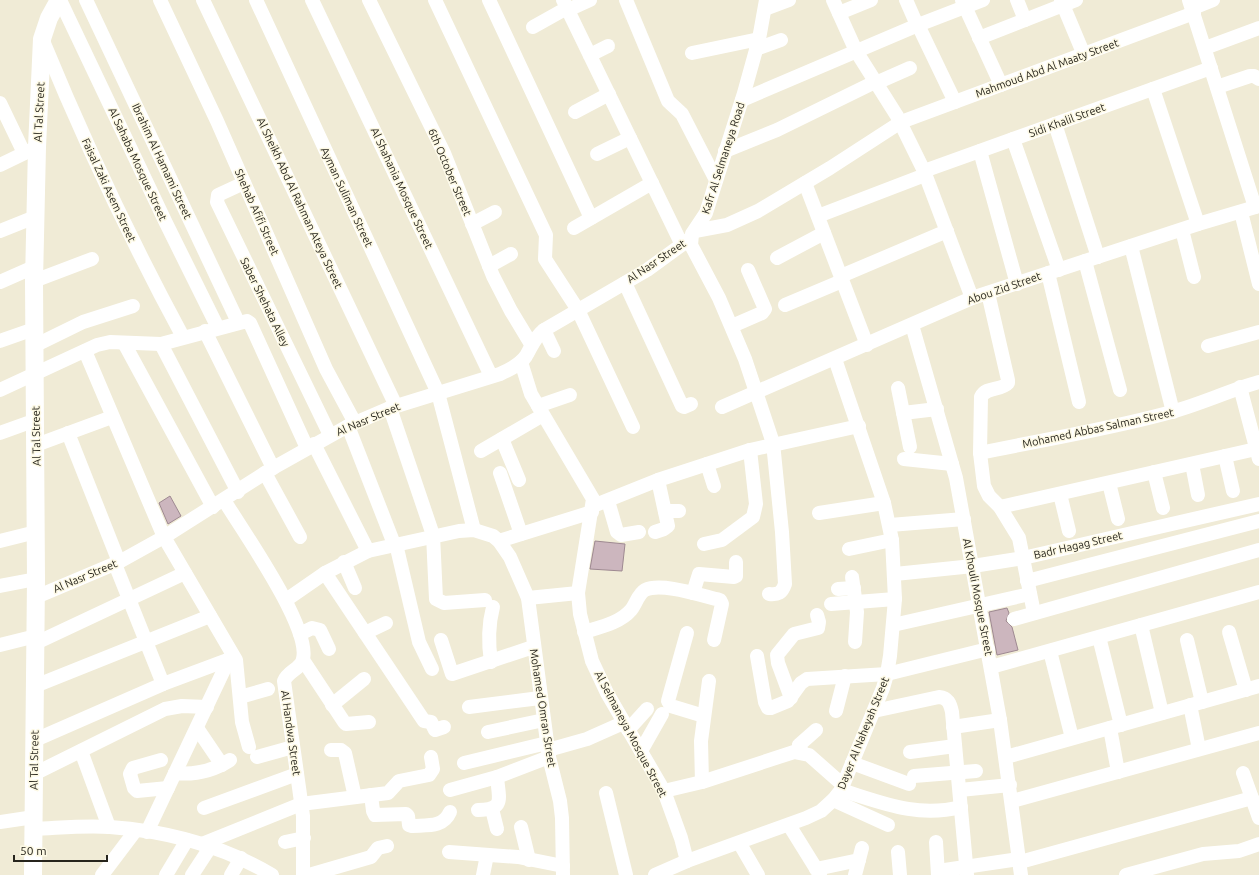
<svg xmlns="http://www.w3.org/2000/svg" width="1259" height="875" viewBox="0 0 1259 875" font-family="Ubuntu,sans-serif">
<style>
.building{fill:#ccb6be;stroke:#9e8991}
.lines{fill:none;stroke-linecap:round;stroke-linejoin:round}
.minor{stroke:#fff;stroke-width:14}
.tertiary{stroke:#fff;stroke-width:18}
.labels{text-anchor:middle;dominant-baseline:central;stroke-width:3;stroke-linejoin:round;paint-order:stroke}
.street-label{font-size:11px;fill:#26241c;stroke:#fdf9e4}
</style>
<rect width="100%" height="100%" fill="#f0ebd6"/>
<g class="building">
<polygon points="170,496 181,516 168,524 159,503"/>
<polygon points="595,541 625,544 622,571 590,569"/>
<polygon points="1007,608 1009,613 1006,621 1012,627 1018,650 997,655 989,612"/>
</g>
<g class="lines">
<g class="minor">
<polyline points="60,0 166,223 218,328"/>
<polyline points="86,0 238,322"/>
<polyline points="160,0 217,121 326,369 355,423"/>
<polyline points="203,0 396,406"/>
<polyline points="256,0 438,393 474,530"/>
<polyline points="312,0 491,376"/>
<polyline points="369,0 444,153 493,276 511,311 531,344"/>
<polyline points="435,0 546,235 545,259 578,310 633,427"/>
<polyline points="489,0 591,218"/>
<polyline points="563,0 681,243"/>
<polyline points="626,0 668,101 682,114 716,180"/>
<path d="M766,0L759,39L744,93L706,213L692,234L691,245L719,298L745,359L773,443L782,532L785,584C782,593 778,595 769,594"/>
<polyline points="833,0 856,51 897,116 924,171 972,298"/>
<polyline points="906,0 917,25"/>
<polyline points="962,0 1001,85"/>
<polyline points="1017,0 1025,20"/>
<polyline points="1061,0 1084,55"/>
<polyline points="1189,0 1255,207"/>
<polyline points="1193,8 1213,0"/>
<polyline points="765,9 789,0"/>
<polyline points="568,10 590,0"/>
<polyline points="839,13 871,0"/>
<polyline points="918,25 955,102"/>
<polyline points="533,27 567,8"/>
<polyline points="979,38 1076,0"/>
<path d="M43,41C85,143 131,241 183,337"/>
<polyline points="1205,48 1259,28"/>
<polyline points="756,49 781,40"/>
<polyline points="692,53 759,39"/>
<polyline points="590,55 608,46"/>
<polyline points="876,83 910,68"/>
<polyline points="1217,87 1250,76 1254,76 1259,79"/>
<polyline points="1153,89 1198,224"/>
<polyline points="742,100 918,25 983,0"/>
<polyline points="0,103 24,153"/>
<polyline points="575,112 609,94"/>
<polyline points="1055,124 1098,257"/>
<polyline points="1013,139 1059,270"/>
<polyline points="725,151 777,130 875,82"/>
<polyline points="980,151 1017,284"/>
<polyline points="597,154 630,138"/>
<polyline points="0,165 31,150"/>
<polyline points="924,171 1211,68"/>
<polyline points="244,183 218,195 217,202 330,435"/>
<polyline points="805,183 867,345"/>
<polyline points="1241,212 1259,284"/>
<polyline points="818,216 925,175"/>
<polyline points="472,224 495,212"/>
<polyline points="574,228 652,183"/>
<polyline points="1182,230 1194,277"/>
<polyline points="0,231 35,217"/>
<polyline points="695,231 727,225 758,211 830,168 901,122 1194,13"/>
<polyline points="1131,246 1173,412"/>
<polyline points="777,258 824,233"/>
<polyline points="1085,261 1120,390"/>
<polyline points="489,266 511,254"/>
<polyline points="1048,273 1079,402"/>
<polyline points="841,276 947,231"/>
<polyline points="34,281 92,259"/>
<polyline points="0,282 34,267"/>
<polyline points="625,283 682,406 684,407 691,404"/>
<path d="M988,293L1008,380V383C1001,391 986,386 981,397L980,453L984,486L989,496L1000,507L1019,538L1034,613"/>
<polyline points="785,305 842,281"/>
<polyline points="912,325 956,478 1000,720 1021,875"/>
<polyline points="732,326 762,313 765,309 748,270"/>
<polyline points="544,330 554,351"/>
<polyline points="205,331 273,468"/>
<polyline points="0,341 34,329"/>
<polyline points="124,343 213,507"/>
<polyline points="161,344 238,492"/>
<polyline points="34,346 83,322 133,306"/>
<polyline points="1208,346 1259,332"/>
<polyline points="85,351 164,537 236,660 242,722 249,747"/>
<polyline points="521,362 531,394 593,499 578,593 580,614 592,661 607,693 664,791 681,838 687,861"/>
<polyline points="1240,387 1259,459"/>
<polyline points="898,388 910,447"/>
<polyline points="0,390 97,345 110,342 161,344 247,321 250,323 307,448"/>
<polyline points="538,406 570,395"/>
<polyline points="722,407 972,298 1198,224 1259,206"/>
<polyline points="390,408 433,535 436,599 444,603 485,600"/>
<polyline points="903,413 937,409"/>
<polyline points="348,426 394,544"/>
<polyline points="0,433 36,420"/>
<polyline points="68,433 119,562"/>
<polyline points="502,439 519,480"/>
<polyline points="314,444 368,551"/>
<polyline points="36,445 112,417"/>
<polyline points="481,451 543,415"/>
<path d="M980,453C1042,440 1104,430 1164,414C1197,406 1227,391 1259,382"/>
<polyline points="1225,456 1233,491"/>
<polyline points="904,459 952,464"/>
<polyline points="707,464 714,486"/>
<polyline points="1192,464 1198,495"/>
<polyline points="1154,472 1163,508"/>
<polyline points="265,473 300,537"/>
<polyline points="500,473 521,534"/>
<polyline points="1109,483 1118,519"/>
<polyline points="1060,494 1069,531"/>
<path d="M224,500C242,530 311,627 303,659C301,669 288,671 284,681L303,816V875"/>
<polyline points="608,501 617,532 621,535 639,532"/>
<polyline points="593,506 658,480 750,450 859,426"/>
<polyline points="1000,507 1256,449"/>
<polyline points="665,511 679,511"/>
<polyline points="819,513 884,503"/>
<polyline points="890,525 964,519"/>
<polyline points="655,532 664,529 668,526 658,480"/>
<polyline points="0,541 36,532"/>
<polyline points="499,541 592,512"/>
<polyline points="396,544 419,642 432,669"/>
<polyline points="704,544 722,540 753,517 756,504 750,450"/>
<polyline points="849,549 892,540"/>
<polyline points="344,562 355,588"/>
<polyline points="115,564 163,684"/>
<polyline points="325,573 424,721 431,722 435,730 444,727"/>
<polyline points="895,574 973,566 1023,558 1259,504"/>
<polyline points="852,577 857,612 855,642"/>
<polyline points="1027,581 1259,521"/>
<polyline points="0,586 36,579"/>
<polyline points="838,589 854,588"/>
<polyline points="693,593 699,574 734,577 736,576 736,562"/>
<path d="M36,597L119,562L164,537L273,468L348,426L390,408L500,374C509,370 520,365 526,356C532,346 534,338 544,330L647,270L691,238"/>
<polyline points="528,598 578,593"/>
<polyline points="286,600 325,573 368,551 459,531 474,530 493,536 499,541 510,557 528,598 549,757 560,801 562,818 563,875"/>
<polyline points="831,604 895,599"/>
<polyline points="1014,619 1259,550"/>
<polyline points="893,625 1030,594"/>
<polyline points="1141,625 1162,713"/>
<path d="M584,632C600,627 620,623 631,610C636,604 638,594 645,590C662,582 702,596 720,600L722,604L714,640"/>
<polyline points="1229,632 1246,690"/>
<polyline points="365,633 386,623"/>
<polyline points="687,633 668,701 671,706 704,716"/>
<polyline points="300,634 312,628 320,630 329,649"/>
<polyline points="1099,637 1121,725"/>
<polyline points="441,640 452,674 533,647"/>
<polyline points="1187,640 1202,702"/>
<polyline points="36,643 185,573"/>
<polyline points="0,645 36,636"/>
<polyline points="1050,651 1072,738"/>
<polyline points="757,656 765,702 768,708 771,708 788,701 801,683 807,679 887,674 988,649"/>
<polyline points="303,660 344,722 346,724 369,722"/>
<path d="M491,662C488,642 488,626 493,607"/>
<polyline points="991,667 1259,592"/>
<polyline points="35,686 210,616"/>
<polyline points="240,697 268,689"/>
<polyline points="791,698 778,663 777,655 794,634 818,628 819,622 817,615"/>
<polyline points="332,705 364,679"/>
<polyline points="1190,705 1199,749"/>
<polyline points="469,707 540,698"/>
<polyline points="836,711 845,676"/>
<path d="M874,711L939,697C948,698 950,703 952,712L967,875"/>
<polyline points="953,727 1000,720"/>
<polyline points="197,728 222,765"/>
<polyline points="1110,728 1118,772"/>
<polyline points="628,730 647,709"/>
<polyline points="488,732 544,720"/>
<polyline points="35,740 163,684 230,659"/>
<polyline points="331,750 341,750 345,753 355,797"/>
<polyline points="548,750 587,739 623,723"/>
<polyline points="81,751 109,827"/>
<polyline points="641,751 662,714"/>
<polyline points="802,752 799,745 816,730"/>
<polyline points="910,752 955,746"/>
<polyline points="257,757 293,747"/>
<polyline points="1006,757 1259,686"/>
<polyline points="161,760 133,768 130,774 134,788 137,791 168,788"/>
<polyline points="464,763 547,743"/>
<polyline points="852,763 909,784"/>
<path d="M175,773C195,775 213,771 230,760"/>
<polyline points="1243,773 1259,818"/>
<polyline points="34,774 165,709 182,706 207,707"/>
<polyline points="914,776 976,771"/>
<polyline points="702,782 701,741 709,681"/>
<polyline points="450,790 497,777 549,757"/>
<path d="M841,790C883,803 917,818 961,807"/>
<polyline points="960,790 1010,785"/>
<polyline points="664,791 702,782 794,752 809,755 843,785"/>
<polyline points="606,793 626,875"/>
<path d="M371,795L373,811L375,815L406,814L408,816L409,825L412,826C427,825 443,828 450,812"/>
<polyline points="833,800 888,825"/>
<polyline points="1012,801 1259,733"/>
<polyline points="204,808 297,774"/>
<polyline points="492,809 497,829"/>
<path d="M478,810C505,809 499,800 497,777"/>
<polyline points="0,822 34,817"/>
<polyline points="789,825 820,875"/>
<polyline points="521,827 529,860"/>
<path d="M34,829C59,828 85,825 110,827C166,831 223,846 272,875"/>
<polyline points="147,832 231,655"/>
<polyline points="285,842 304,838"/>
<polyline points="936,842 938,875"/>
<polyline points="202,844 301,804 388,793 399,781 429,775 433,769 431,757"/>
<polyline points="740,844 758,875"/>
<polyline points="449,852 518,857 563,866"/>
<polyline points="898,852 900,875"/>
<polyline points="1020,862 1252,798"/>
<polyline points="816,869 859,860"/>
<polyline points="938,871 1019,859"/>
<polyline points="102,875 136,830"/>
<polyline points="166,875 187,840"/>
<polyline points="192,875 211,846"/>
<polyline points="231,875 241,858"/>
<polyline points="309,875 371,857 378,848 387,846"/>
<polyline points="483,875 487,855"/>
<polyline points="655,875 687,861 806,818 821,811 833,800 841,790 883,688 887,674 890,656 895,599 892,540 884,503 835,359"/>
<polyline points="855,875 862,848"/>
<polyline points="1126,875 1203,854 1239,851 1259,844"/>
</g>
<polyline class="tertiary" points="33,875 36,579 34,281 37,147 42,39 49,18 59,0"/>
</g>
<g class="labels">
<g class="street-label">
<text transform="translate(1047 68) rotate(-20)">Mahmoud Abd Al Maaty Street</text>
<text transform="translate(39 112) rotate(-87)">Al Tal Street</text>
<text transform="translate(1067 120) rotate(-20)">Sidi Khalil Street</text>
<text transform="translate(723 158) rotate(-72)">Kafr Al Selmaneya Road</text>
<text transform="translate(162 161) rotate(65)">Ibrahim Al Hamami Street</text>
<text transform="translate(138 164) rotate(65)">Al Sahaba Mosque Street</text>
<text transform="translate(450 172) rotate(67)">6th October Street</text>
<text transform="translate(402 188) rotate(65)">Al Shahania Mosque Street</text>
<text transform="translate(109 190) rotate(65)">Faisal Zaki Asem Street</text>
<text transform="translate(347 197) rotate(65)">Ayman Suliman Street</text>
<text transform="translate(300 203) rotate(65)">Al Sheikh Abd Al Rahman Ateya Street</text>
<text transform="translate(257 212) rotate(66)">Shehab Afifi Street</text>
<text transform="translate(656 261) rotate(-34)">Al Nasr Street</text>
<text transform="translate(1004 288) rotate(-19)">Abou Zid Street</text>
<text transform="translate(265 302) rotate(64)">Saber Shehata Alley</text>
<text transform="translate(368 419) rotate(-23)">Al Nasr Street</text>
<text transform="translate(1098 428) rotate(-12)">Mohamed Abbas Salman Street</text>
<text transform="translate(36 436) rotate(-91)">Al Tal Street</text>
<text transform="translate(1078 545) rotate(-13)">Badr Hagag Street</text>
<text transform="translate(85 576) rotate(-23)">Al Nasr Street</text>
<text transform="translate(978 597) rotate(79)">Al Khouli Mosque Street</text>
<text transform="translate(543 708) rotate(81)">Mohamed Omran Street</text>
<text transform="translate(291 733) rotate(82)">Al Handwa Street</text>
<text transform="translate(863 733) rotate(-68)">Dayer Al Naheyah Street</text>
<text transform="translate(631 734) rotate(62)">Al Selmaneya Mosque Street</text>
<text transform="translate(34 760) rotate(-89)">Al Tal Street</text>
</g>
</g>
<path d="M14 855v6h93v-6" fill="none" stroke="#26241c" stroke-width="2"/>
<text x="20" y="855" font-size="12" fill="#26241c" stroke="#fdf9e4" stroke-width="3" paint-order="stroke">50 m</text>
</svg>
